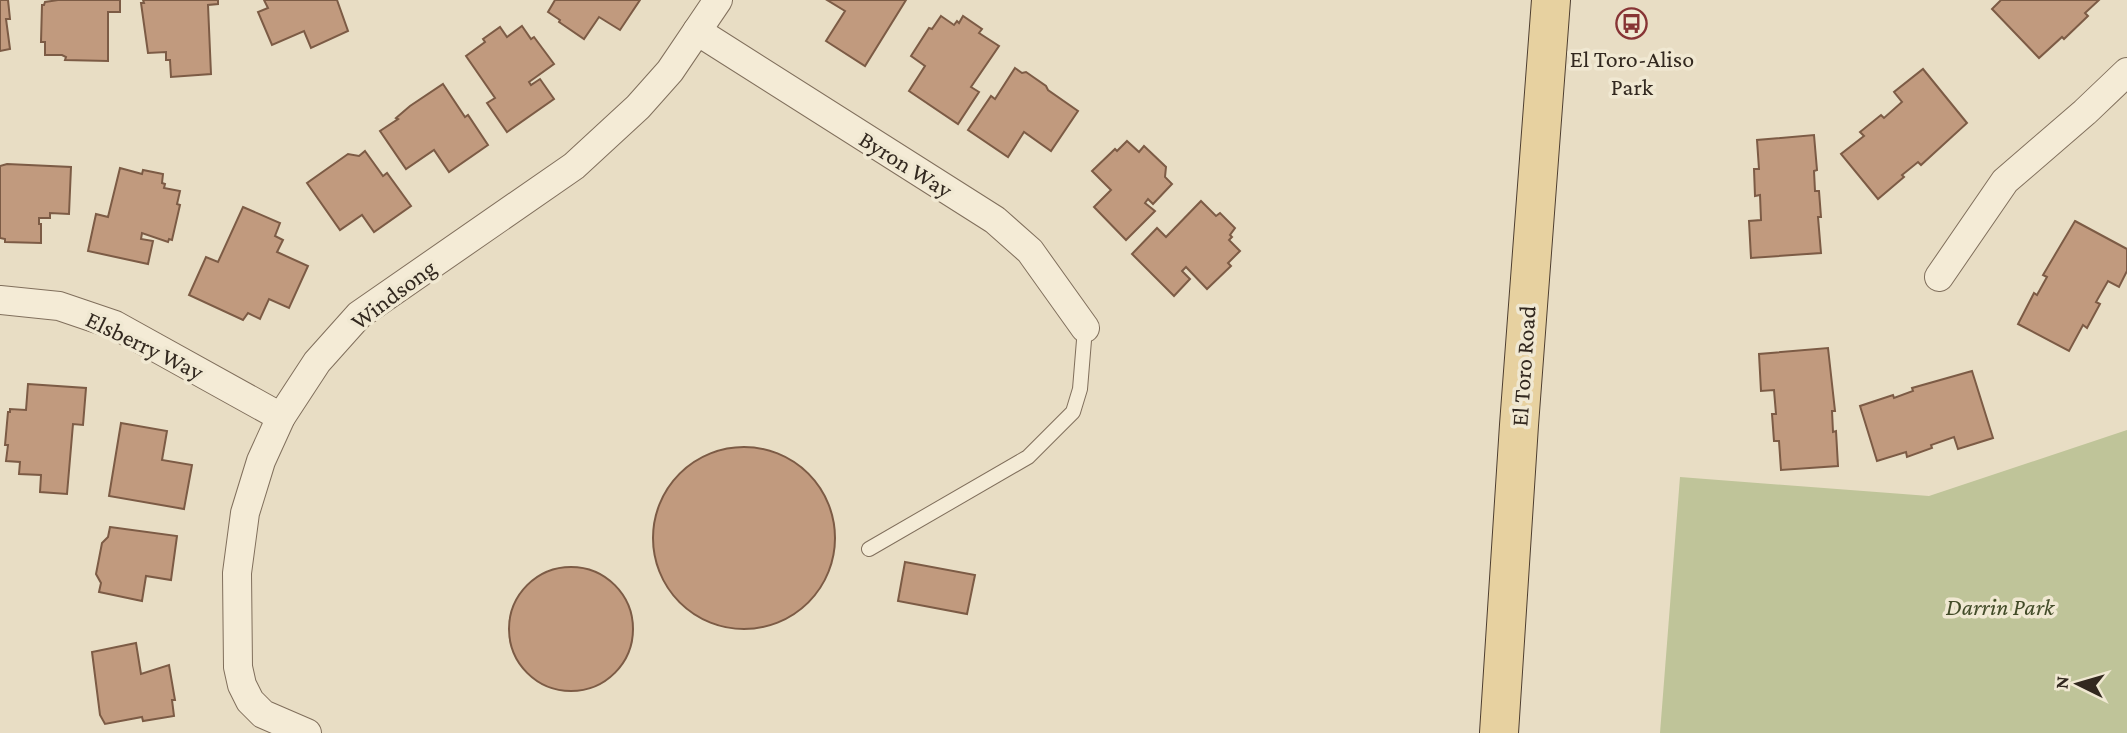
<svg xmlns="http://www.w3.org/2000/svg" width="2127" height="733" viewBox="0 0 2127 733" font-family="'Crimson Pro',serif">
<style>
.green{fill:#bfc499}
.building{fill:#c19a7e;stroke:#7c5b45;stroke-width:2}
.lines{fill:none;stroke-linecap:round;stroke-linejoin:round}
.service-casing{stroke:#806f5c;stroke-width:16}
.minor-casing{stroke:#806f5c;stroke-width:30}
.primary-casing{stroke:#4e3e30;stroke-width:40}
.service{stroke:#f4ebd6;stroke-width:14}
.minor{stroke:#f4ebd6;stroke-width:28}
.primary{stroke:#e7d1a0;stroke-width:38}
.labels{text-anchor:middle;dominant-baseline:central;stroke-width:7;stroke-linejoin:round;paint-order:stroke}
.poi-label{font-size:24px;fill:#32281f;stroke:#f0e8d2}
.street-label{font-size:24px;fill:#32281f;stroke:#f0e8d2}
.park-label{font-size:24px;font-style:italic;fill:#424b28;stroke:#f0e8d2}
</style>
<rect width="100%" height="100%" fill="#e8ddc4"/>
<polygon class="green" points="2127,430 2127,733 1660,733 1680,477 1929,496"/>
<g class="building">
<polygon points="0,0 8,0 10,19 6,19 10,49 0,51"/>
<polygon points="58,0 120,0 120,12 108,12 108,61 65,60 66,57 62,55 45,55 45,42 41,42 42,5 44,5 45,2"/>
<polygon points="143,0 218,0 218,4 208,5 211,74 171,77 170,60 166,60 166,52 148,53 141,3 144,3"/>
<polygon points="264,0 337,0 348,31 311,48 304,31 272,45 258,12 268,8"/>
<polygon points="555,0 640,0 620,30 599,17 584,39 559,22 560,20 548,12"/>
<polygon points="827,0 906,0 865,66 826,41 845,11"/>
<polygon points="2001,0 2099,0 2085,13 2088,16 2064,39 2062,37 2039,58 1992,9"/>
<polygon points="941,16 954,25 957,21 959,23 963,16 982,29 979,33 999,46 971,87 979,92 958,124 909,91 925,66 911,56 929,28 932,29"/>
<polygon points="522,26 531,39 534,37 554,64 529,82 531,85 540,79 554,99 507,132 487,103 495,98 466,56 485,42 483,39 500,27 507,37"/>
<polygon points="1015,68 1022,73 1026,72 1046,86 1048,90 1078,111 1051,151 1024,132 1008,157 968,130 991,96 995,99"/>
<polygon points="1923,69 1967,123 1921,165 1918,162 1902,175 1904,177 1878,199 1841,154 1864,136 1860,132 1881,115 1884,118 1902,102 1894,92"/>
<polygon points="443,84 465,117 468,115 488,145 449,172 434,150 406,169 380,131 398,119 396,118 410,106"/>
<polygon points="1814,135 1817,170 1814,171 1815,191 1819,191 1821,217 1818,217 1821,253 1751,258 1749,221 1761,220 1760,195 1755,196 1754,169 1759,169 1757,140"/>
<polygon points="1127,141 1139,152 1144,146 1166,167 1165,177 1172,184 1153,204 1148,199 1145,203 1155,211 1126,240 1094,207 1111,190 1092,171 1115,149 1117,151"/>
<polygon points="365,151 383,176 387,173 411,206 374,232 362,215 340,230 307,183 348,154 359,156"/>
<polygon points="7,164 71,167 69,214 50,213 50,218 39,218 39,224 41,224 41,243 5,242 5,239 0,238 0,166"/>
<polygon points="120,168 142,174 143,170 163,174 162,183 165,184 164,188 180,191 177,204 180,205 172,240 169,239 168,242 142,233 141,239 153,241 148,264 88,251 96,214 108,217"/>
<polygon points="1201,201 1216,216 1220,213 1235,228 1230,235 1232,237 1229,240 1240,251 1228,263 1231,266 1207,289 1186,267 1182,271 1190,279 1174,296 1132,254 1157,228 1166,237"/>
<polygon points="243,207 280,223 275,236 283,240 277,252 308,266 289,308 269,299 260,319 248,313 243,320 189,295 206,257 218,262"/>
<polygon points="2075,221 2127,249 2127,271 2119,287 2108,281 2096,302 2100,304 2087,328 2083,325 2069,351 2018,324 2034,293 2037,295 2047,277 2043,275"/>
<polygon points="1828,348 1835,411 1832,411 1833,432 1836,431 1838,466 1781,470 1779,441 1774,441 1772,414 1776,414 1774,390 1761,391 1759,354"/>
<polygon points="1972,371 1993,438 1958,449 1954,437 1931,445 1932,448 1907,457 1906,452 1877,461 1860,406 1893,395 1894,398 1913,391 1912,388"/>
<polygon points="28,384 86,388 83,425 73,424 67,494 40,492 41,475 19,474 20,462 6,461 8,445 5,445 8,412 10,412 10,409 26,410"/>
<polygon points="121,423 167,431 162,460 192,465 184,509 109,496"/>
<circle cx="744" cy="538" r="91"/>
<polygon points="110,527 177,536 171,580 146,576 142,601 99,592 101,583 96,574 102,543 108,537"/>
<polygon points="905,562 975,575 967,614 898,601"/>
<circle cx="571" cy="629" r="62"/>
<polygon points="136,643 141,674 169,665 175,700 172,700 174,716 143,721 142,717 105,724 100,715 92,652"/>
</g>
<g class="lines">
<defs>
<polyline id="service" points="869,549 1028,457 1073,412 1080,389 1085,328"/>
<g id="minor">
<polyline points="697,31 995,220 1030,251 1085,328"/>
<polyline points="1939,277 2005,181 2085,112 2127,72"/>
<polyline points="0,300 59,306 115,325 281,417"/>
<polyline points="307,733 263,714 250,701 242,685 238,667 237,573 245,513 261,461 281,417 317,362 359,315 574,166 638,107 670,71 718,0"/>
</g>
<polyline id="primary" points="1499,733 1519,425 1551,0"/>
</defs>
<use href="#service" class="service-casing"/>
<use href="#minor" class="minor-casing"/>
<use href="#primary" class="primary-casing"/>
<use href="#service" class="service"/>
<use href="#minor" class="minor"/>
<use href="#primary" class="primary"/>
</g>
<defs>
<symbol id="bus-ring" viewBox="-11 -11 22 22"><circle r="9.5" fill="#f0e8d2" stroke="#873435" stroke-width="1.5"/><path d="M-5-6H5V4H4V6H2V4H-2V6H-4V4H-5ZM-3.5-4V0h7V-4ZM-3.5 1.2v1.5H-2V1.2ZM2 1.2v1.5H3.5V1.2Z" fill="#873435"/></symbol>
</defs>
<g fill-rule="evenodd">
<use href="#bus-ring" x="1614" y="6" width="35" height="35"/>
</g>
<g class="labels">
<g class="poi-label">
<text x="1632" y="58">El Toro-Aliso<tspan x="1632" dy="28">Park</tspan></text>
</g>
<g class="street-label">
<text transform="translate(906 164) rotate(32)">Byron Way</text>
<text transform="translate(393 294) rotate(-37)">Windsong</text>
<text transform="translate(145 345) rotate(26)">Elsberry Way</text>
<text transform="translate(1523 366) rotate(-86)">El Toro Road</text>
</g>
<g class="park-label">
<text x="2000" y="606">Darrin Park</text>
</g>
</g>
<g transform="translate(2078 684) rotate(275)" stroke="#f0e8d2" stroke-width="5" paint-order="stroke">
<path d="M0-5L12 26L0 18L-12 26Z" fill="#32281f"/>
<text y="-10" font-size="19" font-weight="bold" text-anchor="middle" fill="#32281f">N</text>
</g>
</svg>
